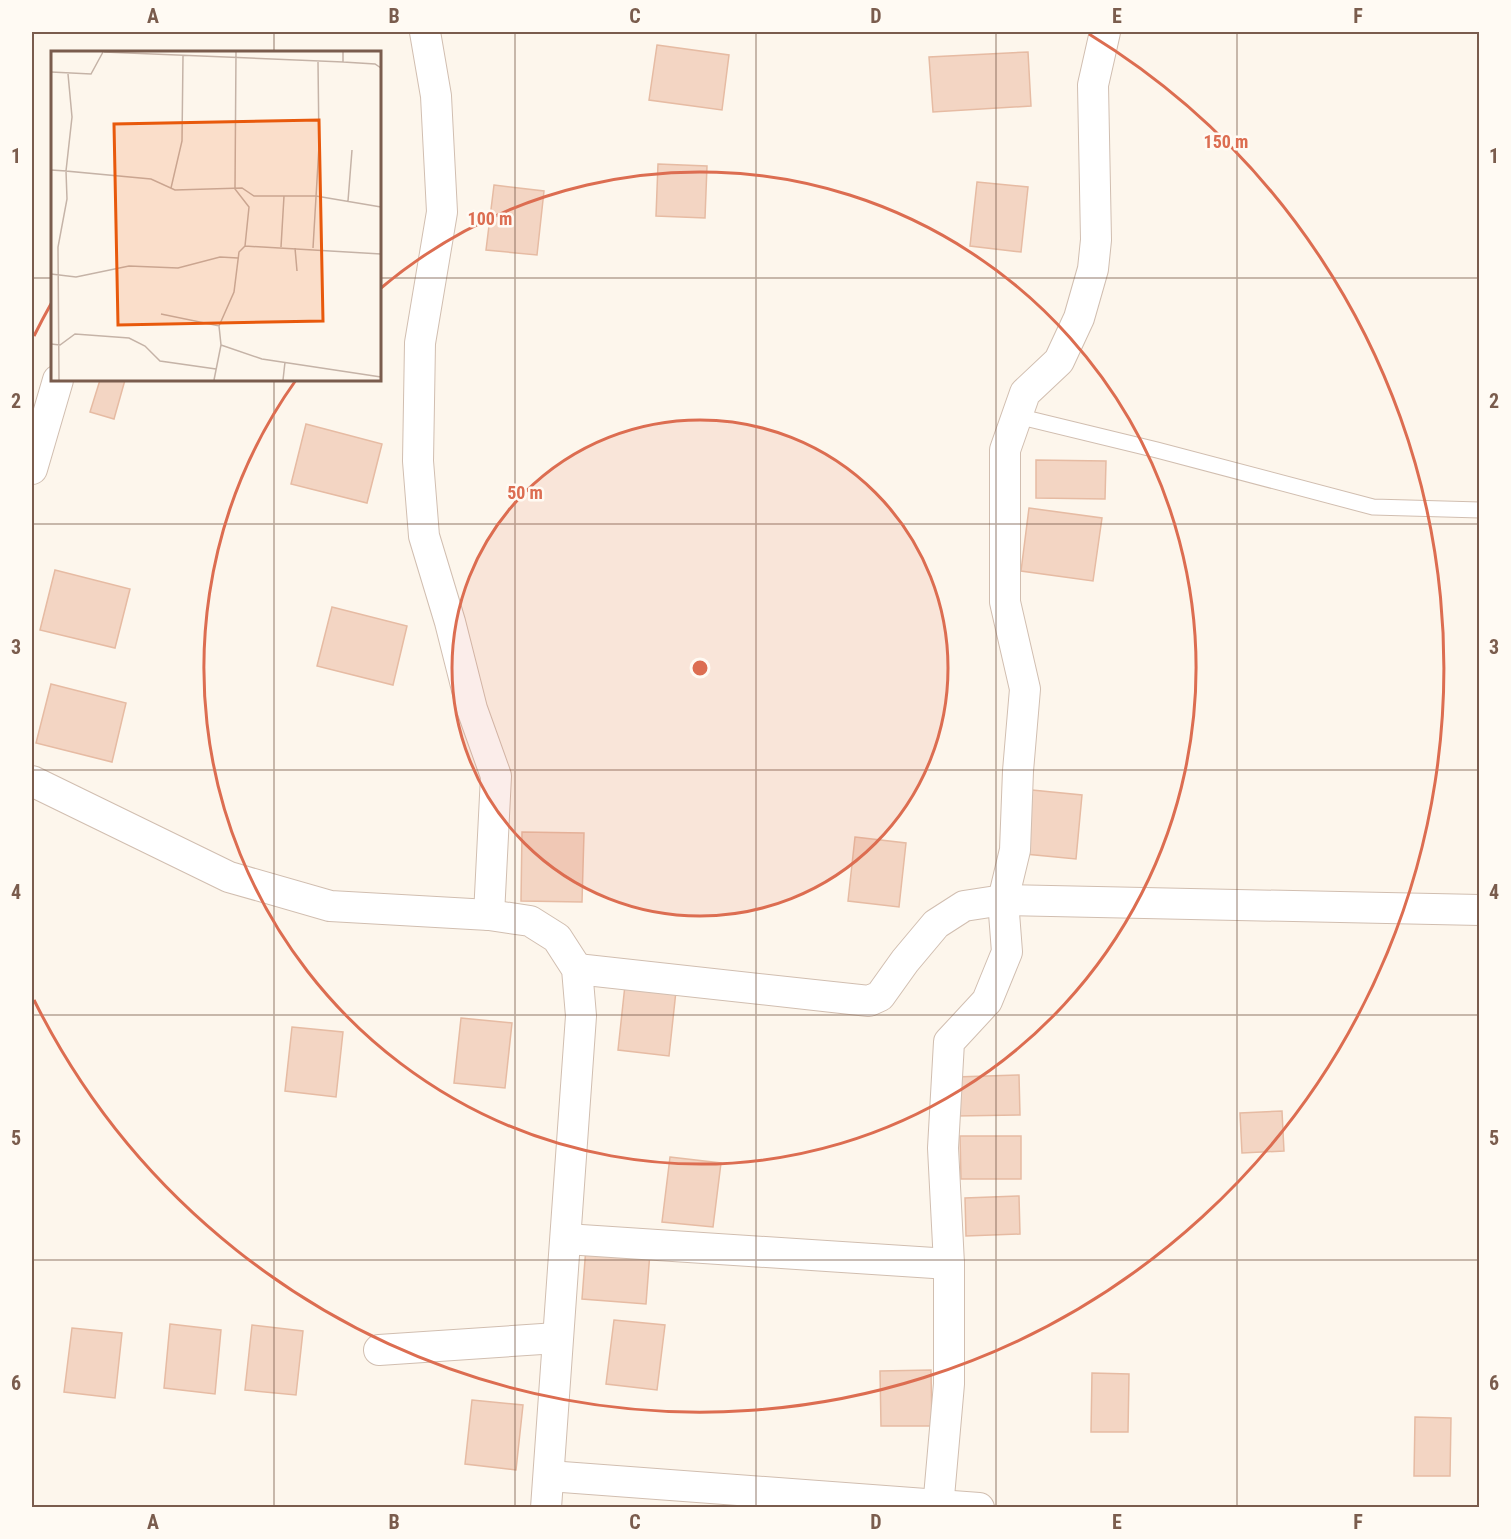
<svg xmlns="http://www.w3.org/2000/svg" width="1511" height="1539" viewBox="0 0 1511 1539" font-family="'Roboto Condensed',sans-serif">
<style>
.building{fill:#f3d5c3;stroke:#e6bba3;stroke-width:1.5}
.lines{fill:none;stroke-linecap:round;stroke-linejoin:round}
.service-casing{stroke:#d1beb0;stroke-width:17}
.minor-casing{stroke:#d1beb0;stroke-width:32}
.service{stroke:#fff;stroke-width:15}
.minor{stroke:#fff;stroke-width:30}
.grid{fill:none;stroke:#7a5c4d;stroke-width:1.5;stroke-opacity:0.55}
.ring{fill:none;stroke:#dc6d51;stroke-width:3}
.inset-road{fill:none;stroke:#c5b3a7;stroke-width:1.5}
.view{fill:#e8590c;fill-opacity:0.15;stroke:#e8590c;stroke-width:3}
.inset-edge{fill:none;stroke:#7a5c4d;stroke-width:3}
.centre{fill:#dc6d51;stroke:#fffaf3;stroke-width:3}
.ring-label{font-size:18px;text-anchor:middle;font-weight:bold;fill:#dc6d51;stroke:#fffaf3;stroke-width:5;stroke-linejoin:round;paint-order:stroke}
.neatline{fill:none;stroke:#7a5c4d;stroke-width:2}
.grid-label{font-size:20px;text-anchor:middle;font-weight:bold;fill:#7a5c4d}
</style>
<rect width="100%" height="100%" fill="#fdf6ec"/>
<g class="building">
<polygon points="657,45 729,55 722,110 649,100"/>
<polygon points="1028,52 1031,106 933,112 929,57"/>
<polygon points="658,164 707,166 705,218 656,216"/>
<polygon points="977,182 1028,187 1021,252 970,246"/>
<polygon points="494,185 544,191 537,255 486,250"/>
<polygon points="100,380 125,380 114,419 90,412"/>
<polygon points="306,424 382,444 367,503 291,484"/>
<polygon points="1036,460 1106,461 1105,499 1036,498"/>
<polygon points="1029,508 1102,518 1093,581 1021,571"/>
<polygon points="55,570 130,589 115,648 40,630"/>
<polygon points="332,607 407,626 393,685 317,666"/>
<polygon points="51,684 126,703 112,762 36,743"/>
<polygon points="1032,790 1082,795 1076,859 1025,854"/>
<polygon points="522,832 584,833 582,902 521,901"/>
<polygon points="855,837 906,843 899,907 848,901"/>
<polygon points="625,985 676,991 669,1056 618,1050"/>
<polygon points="461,1018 512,1023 505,1088 454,1083"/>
<polygon points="292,1027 343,1032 336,1097 285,1091"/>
<polygon points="1019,1075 1020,1115 956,1116 955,1077"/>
<polygon points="1282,1111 1284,1151 1242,1153 1240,1113"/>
<polygon points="960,1136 1021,1136 1021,1179 961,1179"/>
<polygon points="670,1157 721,1163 713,1227 662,1222"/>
<polygon points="1019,1196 1020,1234 966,1236 965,1198"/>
<polygon points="586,1247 650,1252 646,1304 582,1299"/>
<polygon points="614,1320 665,1325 657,1390 606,1384"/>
<polygon points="170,1324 221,1330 215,1394 164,1388"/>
<polygon points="252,1325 303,1331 296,1395 245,1390"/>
<polygon points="72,1328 122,1333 115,1398 64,1392"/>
<polygon points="931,1370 932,1426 881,1426 880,1371"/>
<polygon points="1092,1373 1129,1374 1128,1432 1091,1432"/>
<polygon points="472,1400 523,1405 516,1470 465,1464"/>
<polygon points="1415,1417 1451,1418 1450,1476 1414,1476"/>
</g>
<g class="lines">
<defs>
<polyline id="service" points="1017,416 1157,450 1373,507 1480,510"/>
<g id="minor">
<polyline points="425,32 436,96 442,212 420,343 418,461 424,536 450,622 472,709 496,776 489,915"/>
<polyline points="32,469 58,380"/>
<polyline points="32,781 229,877 330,906 489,915 530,921 557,938 577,969 581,1016 546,1508"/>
<polyline points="577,969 869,1001 880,996 905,961 936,924 964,906 1003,900 1480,910"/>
<polyline points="566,1239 949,1264"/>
<polyline points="379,1350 557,1338"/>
<polyline points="549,1476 979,1508"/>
<polyline points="938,1508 949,1384 949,1264 943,1148 949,1042 987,1001 1007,952 1003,900 1015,850 1018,771 1025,689 1005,602 1005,450 1025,393 1059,361 1079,318 1093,269 1096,240 1093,85 1105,32"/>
</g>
</defs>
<use href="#service" class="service-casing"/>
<use href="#minor" class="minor-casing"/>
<use href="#service" class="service"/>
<use href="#minor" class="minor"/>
</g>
<path class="grid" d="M274,32V52M515,32V1508M756,32V1508M996,32V1508M1237,32V1508M32,278H52M380,278H1480M274,380V1508M32,524H1480M32,770H1480M32,1015H1480M32,1260H1480"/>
<circle cx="700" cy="668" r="248" fill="#dc6d51" fill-opacity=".12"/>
<g class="ring">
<circle cx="700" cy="668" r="248"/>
<path d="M381 288A496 496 0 1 1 296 380"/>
<path d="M34 336A744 744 0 0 1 52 302M1089 34A744 744 0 1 1 34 1000"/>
</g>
<g transform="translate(51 51)">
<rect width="330" height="330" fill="#fdf6ec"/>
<path class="inset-road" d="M53,1L292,11V1M185,1L184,138L198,156L194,195M292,11L324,13L330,17M0,21L40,23L52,1M17,23L21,66L15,120L100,128L124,139L191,137L203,145H265L330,156M0,119L15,120L16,148L7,196L8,329M120,137L131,90L132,5M297,150L301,99M230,196L233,145M244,197L246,220M262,197L268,95L267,11M0,223L25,226L78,215L127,217L169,206L187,207M110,263L168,275L183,241L188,201L194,195L330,203M0,293L9,294L24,283L78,287L94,295L109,310L165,318M170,294L211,308L330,326M163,329L170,294L168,275M232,329L234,311"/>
<path class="view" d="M268,69L272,270L67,274L63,73Z"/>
<rect width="330" height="330" class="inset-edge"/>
</g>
<circle cx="700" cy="668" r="9" class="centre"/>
<g class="ring-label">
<text x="1226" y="148">150 m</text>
<text x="490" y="225">100 m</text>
<text x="525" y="499">50 m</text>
</g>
<rect width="1511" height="1539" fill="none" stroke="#fffaf3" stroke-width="66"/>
<rect x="33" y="33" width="1445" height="1473" class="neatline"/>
<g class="grid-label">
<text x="153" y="23">A</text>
<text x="394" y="23">B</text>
<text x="635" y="23">C</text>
<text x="876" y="23">D</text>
<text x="1117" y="23">E</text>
<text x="1358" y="23">F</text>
<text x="16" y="163">1</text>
<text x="1494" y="163">1</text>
<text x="16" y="408">2</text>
<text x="1494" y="408">2</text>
<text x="16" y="654">3</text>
<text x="1494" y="654">3</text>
<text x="16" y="899">4</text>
<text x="1494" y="899">4</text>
<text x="16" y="1145">5</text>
<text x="1494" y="1145">5</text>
<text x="16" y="1390">6</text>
<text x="1494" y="1390">6</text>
<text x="153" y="1529">A</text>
<text x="394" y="1529">B</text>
<text x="635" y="1529">C</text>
<text x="876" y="1529">D</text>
<text x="1117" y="1529">E</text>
<text x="1358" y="1529">F</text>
</g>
</svg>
